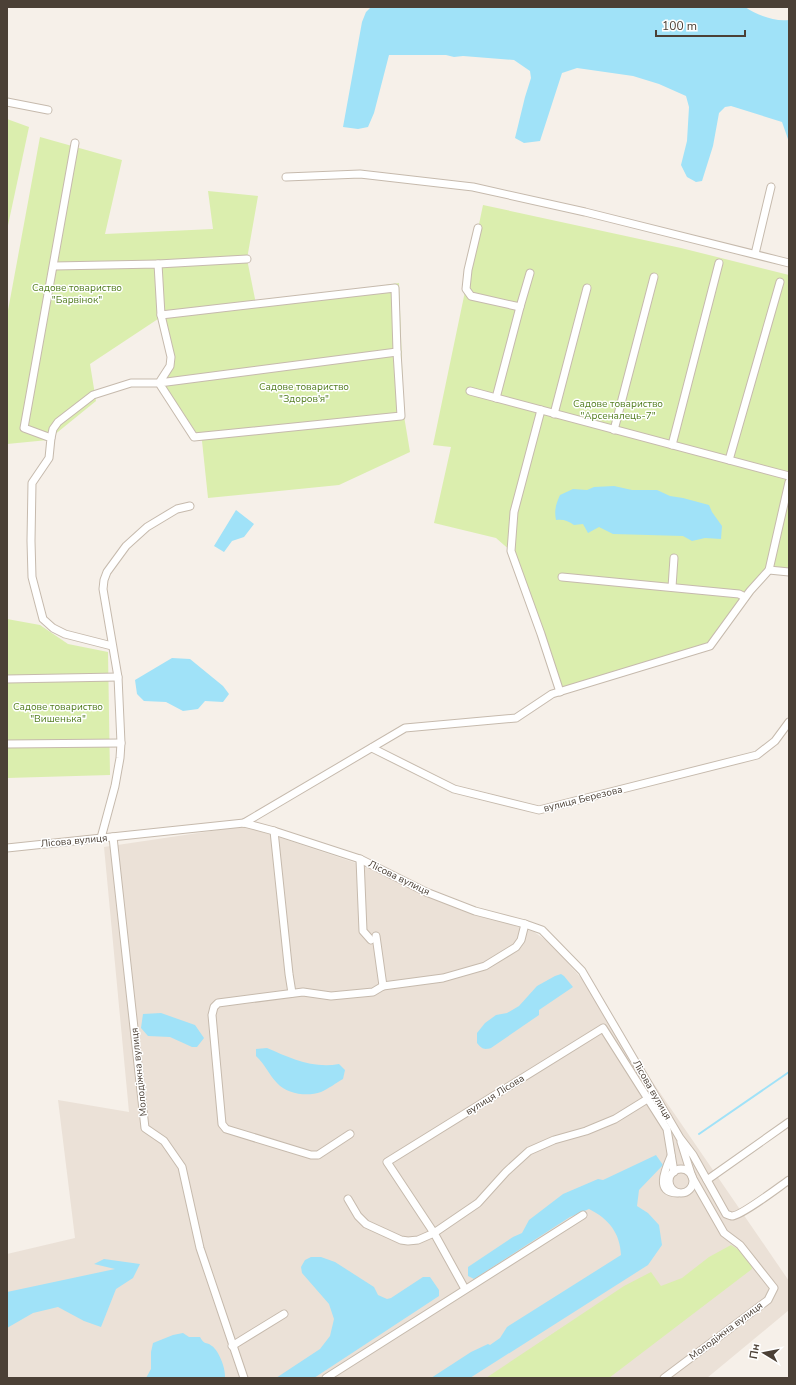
<svg xmlns="http://www.w3.org/2000/svg" width="796" height="1385" viewBox="0 0 796 1385" font-family="'Nunito Sans',sans-serif">
<style>
.residential{fill:#ebe1d7}
.green{fill:#dbeeae}
.water{fill:#a0e2f8}
.lines{fill:none;stroke-linecap:round;stroke-linejoin:round}
.stream{stroke:#a0e2f8;stroke-width:2}
.street-casing{stroke:#c6baad;stroke-width:9}
.street{stroke:#fff;stroke-width:7}
.labels{text-anchor:middle;dominant-baseline:central;stroke-width:3;stroke-linejoin:round;paint-order:stroke}
.park-label{font-size:10px;fill:#537e21;stroke:#fff}
.street-label{font-size:10px;fill:#4b4036;stroke:#fff}
</style>
<rect width="100%" height="100%" fill="#f6f0e9"/>
<polygon class="residential" points="245,826 368,867 425,896 534,932 549,942 582,979 789,1281 789,1310 707,1378 7,1378 7,1254 75,1238 58,1100 129,1112 104,847"/>
<g class="green">
<polygon points="7,119 29,127 7,230"/>
<polygon points="40,137 122,160 105,234 213,229 208,191 258,196 247,259 256,304 399,283 404,416 410,452 339,485 208,498 202,441 161,380 174,359 164,315 90,364 96,401 48,440 7,444 7,316"/>
<polygon points="483,205 681,248 789,275 789,572 769,570 710,646 560,692 511,551 496,538 434,523 451,447 433,445"/>
<polygon points="7,619 40,625 68,644 108,652 110,775 7,778"/>
<polygon points="731,1245 749,1256 752,1269 609,1378 486,1378 624,1286 651,1272 661,1286 682,1278 709,1257"/>
</g>
<g class="water">
<path d="M371,7H745C757,15 774,22 789,20V142L782,122L731,106L725,107L719,113L713,146L702,181L696,182L687,177L681,165L687,141L689,107L686,96L659,84L633,76L577,68L562,73L540,141L524,143L515,138L525,97L531,78L530,71L514,60L463,56L454,57L446,55H389L374,113L368,127L358,129L343,127L362,22L366,12Z"/>
<path d="M614,486L632,490H657L670,496L683,498L709,505L712,512L722,526L721,539L705,538L692,541L683,536L613,534L599,527L588,533L583,524L574,525C568,521 564,519 556,520C554,510 556,504 560,495L573,489L587,490L594,487Z"/>
<polygon points="236,510 254,524 244,537 232,541 224,552 214,546"/>
<polygon points="172,658 190,659 223,686 229,694 223,702 205,701 198,709 183,711 166,702 144,701 137,694 135,680"/>
<path d="M561,974L564,976L573,987L539,1010V1015L491,1048C484,1050 482,1049 477,1043V1033L485,1023L496,1015L507,1013L519,1006L537,986L555,976Z"/>
<polygon points="161,1013 195,1025 204,1038 197,1047 192,1047 170,1037 148,1036 141,1028 143,1014"/>
<path d="M267,1048C290,1058 313,1069 339,1064L345,1070L343,1079C336,1083 328,1089 321,1092C307,1097 287,1094 277,1083C269,1075 265,1064 256,1056V1049Z"/>
<path d="M656,1155L663,1165L639,1190L637,1206L648,1213L659,1225L662,1245L648,1265L470,1378H431L471,1352L488,1344L490,1345L500,1338L507,1327L621,1255C620,1233 609,1219 589,1209L570,1217L474,1279L468,1276V1267L513,1237L522,1233L529,1220L563,1194L598,1179L603,1180Z"/>
<polygon points="311,1257 321,1257 335,1262 374,1287 378,1295 387,1299 391,1298 423,1277 430,1277 439,1290 439,1296 314,1378 276,1378 320,1349 330,1336 334,1319 329,1304 302,1273 301,1267 305,1260"/>
<polygon points="104,1259 140,1264 133,1278 116,1289 101,1327 84,1321 58,1307 33,1313 7,1328 7,1292 115,1269 94,1264"/>
<path d="M183,1333L189,1337H200C205,1346 206,1341 212,1346C219,1351 226,1369 225,1378H146L151,1369V1352L153,1343L173,1335Z"/>
</g>
<g class="lines">
<polyline class="stream" points="699,1134 789,1072"/>
<defs>
<g id="street">
<polyline points="7,102 48,110"/>
<polyline points="75,143 24,428 51,438 49,458 32,483 31,541 32,577 43,619 53,628 65,634 112,646"/>
<polyline points="286,177 360,174 473,187 585,212 789,263"/>
<polyline points="478,228 468,270 466,289 471,296 520,307"/>
<polyline points="755,254 771,187"/>
<polyline points="158,264 247,259"/>
<polyline points="54,266 158,264 161,315 395,288 397,352"/>
<polyline points="470,391 789,476"/>
<polyline points="496,398 520,307 530,273"/>
<polyline points="541,410 514,512 511,551 541,634 560,692"/>
<polyline points="554,414 587,288"/>
<polyline points="614,430 654,277"/>
<polyline points="51,438 53,429 58,422 93,395 131,383 159,383 397,352 401,416 194,437 159,383 170,366 171,357 161,315"/>
<polyline points="672,445 719,263"/>
<polyline points="729,460 780,282"/>
<polyline points="769,570 789,572"/>
<polyline points="562,577 739,594 745,597"/>
<polyline points="672,587 674,558"/>
<polyline points="7,679 118,677"/>
<polyline points="7,744 121,743"/>
<polyline points="372,748 454,789 539,810 757,755 775,741 789,722"/>
<polyline points="244,823 405,728 516,718 552,694 710,646 750,591 769,570 789,482"/>
<polyline points="274,831 289,974 292,993"/>
<polyline points="113,837 145,1128 164,1141 182,1167 200,1248 244,1378"/>
<polyline points="101,838 115,786 120,758 121,743 118,677 103,589 104,580 107,572 126,546 147,527 177,509 190,506"/>
<path d="M7,848L244,823L274,831L360,859L426,892L475,911L525,924L542,930L582,971L680,1138L693,1155L726,1214C726,1214 731,1216 732,1216C741,1216 779,1187 789,1180"/>
<polyline points="360,859 363,931 371,940"/>
<polyline points="376,936 383,986 443,978 485,966 516,947 521,940 525,924"/>
<polyline points="350,1134 318,1155 311,1155 226,1129 222,1124 212,1015 214,1007 218,1003 303,992 331,996 373,992 383,986"/>
<path d="M671,1156C666,1168 654,1193 677,1193"/>
<circle cx="681" cy="1181" r="12"/>
<polyline points="707,1180 789,1122"/>
<polyline points="348,1199 358,1216 366,1224 401,1240 408,1241 418,1240 434,1233 478,1203 506,1172 529,1151 554,1140 586,1131 615,1119 649,1098"/>
<polyline points="465,1289 434,1233 387,1162 603,1028 667,1129 674,1172"/>
<polyline points="232,1346 284,1314"/>
<polyline points="326,1378 583,1215"/>
<polyline points="664,1378 768,1300 774,1288 740,1245 724,1233 692,1177 681,1142"/>
</g>
</defs>
<use href="#street" class="street-casing"/>
<use href="#street" class="street"/>
</g>
<g class="labels">
<g class="park-label">
<text x="77" y="288">Садове товариство<tspan x="77" dy="12">"Барвінок"</tspan></text>
<text x="304" y="387">Садове товариство<tspan x="304" dy="12">"Здоров'я"</tspan></text>
<text x="618" y="404">Садове товариство<tspan x="618" dy="12">"Арсеналець-7"</tspan></text>
<text x="58" y="707">Садове товариство<tspan x="58" dy="12">"Вишенька"</tspan></text>
</g>
<g class="street-label">
<text transform="translate(583 799) rotate(-14)">вулиця Березова</text>
<text transform="translate(74 841) rotate(-5)">Лісова вулиця</text>
<text transform="translate(399 878) rotate(26)">Лісова вулиця</text>
<text transform="translate(139 1072) rotate(-96)">Молодіжна вулиця</text>
<text transform="translate(652 1090) rotate(60)">Лісова вулиця</text>
<text transform="translate(495 1095) rotate(-32)">вулиця Лісова</text>
<text transform="translate(726 1331) rotate(-37)">Молодіжна вулиця</text>
</g>
</g>
<rect width="796" height="1385" fill="none" stroke="#4b4036" stroke-width="16"/>
<g transform="translate(764 1353) rotate(280)" stroke="#ffffff" stroke-width="3" paint-order="stroke">
<path d="M0-3L7 15L0 10L-7 15Z" fill="#4b4036"/>
<text y="-6" font-size="11" font-weight="bold" text-anchor="middle" fill="#4b4036">Пн</text>
</g>
<path d="M656 30v6h89v-6" fill="none" stroke="#4b4036" stroke-width="2"/>
<text x="662" y="30" font-size="12" fill="#4b4036" stroke="#ffffff" stroke-width="3" paint-order="stroke">100 m</text>
</svg>
